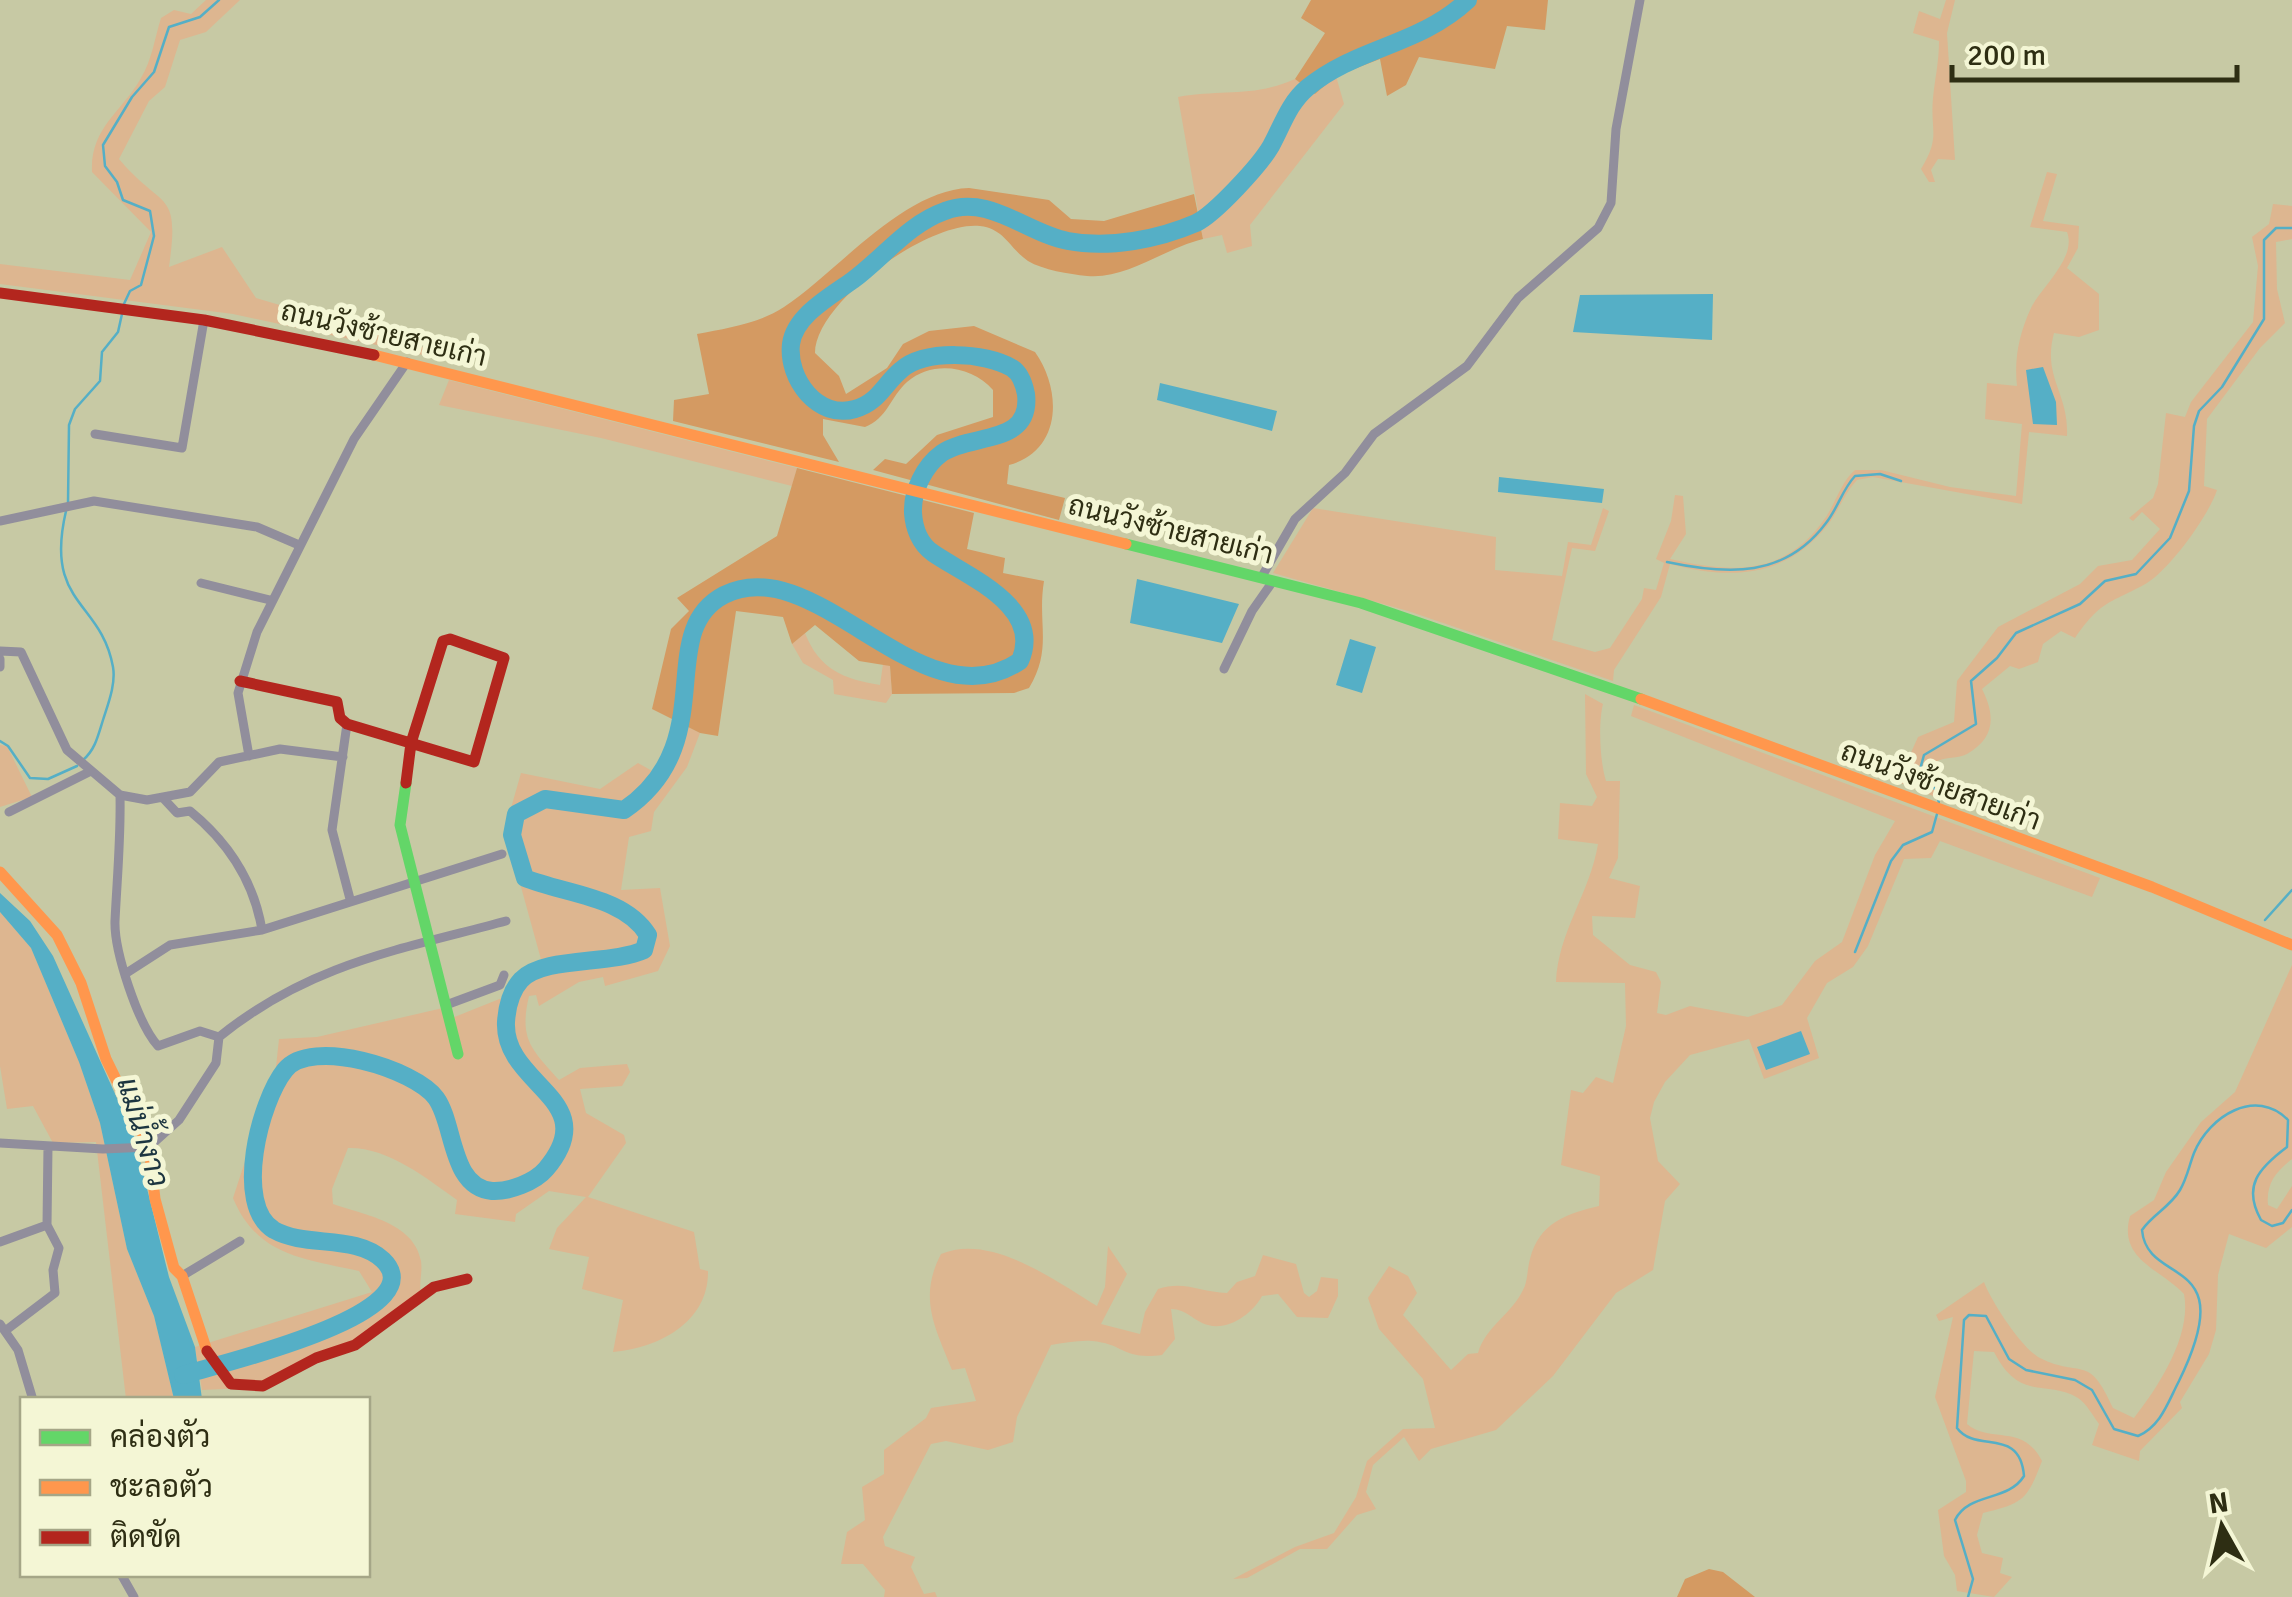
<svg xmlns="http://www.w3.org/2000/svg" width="2292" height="1597" font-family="Signika,Sarabun,sans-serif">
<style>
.green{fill:#ddb690}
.forest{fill:#d49a62}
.water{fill:#55afc6}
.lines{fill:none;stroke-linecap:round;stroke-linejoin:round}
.stream{stroke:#55afc6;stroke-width:2.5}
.river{stroke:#55afc6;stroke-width:18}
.street{stroke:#918e9c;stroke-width:9}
.fast{stroke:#63d668;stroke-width:11}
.slow{stroke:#ff974d;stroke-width:11}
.jam{stroke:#b3261e;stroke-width:11}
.labels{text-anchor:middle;stroke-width:10;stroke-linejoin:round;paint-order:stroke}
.street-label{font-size:28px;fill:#2e2e13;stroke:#f4f6d5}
.water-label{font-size:30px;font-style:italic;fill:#1c3540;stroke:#f4f6d5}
</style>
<rect width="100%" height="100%" fill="#c7c9a4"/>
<path class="green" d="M206 0H240L206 32 180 40 165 87 149 101 119 159C164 212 180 188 169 267L222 247 256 298 425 348 423 355 233 314 0 284V264L130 280 151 232 92 172C90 128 121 113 141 78 152 60 155 37 161 18L174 10 191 14Z
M1946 0H1955L1947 33 1955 160 1938 159 1931 170 1935 182H1929L1921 169C1941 136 1930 132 1933 98 1935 78 1939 62 1939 41L1913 33 1919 11 1940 19Z
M1336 76 1344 104 1250 225 1252 246 1227 253 1222 235 1203 239 1178 97C1223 89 1252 98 1295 79L1315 94Z
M2047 172 2057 174 2043 221 2079 226 2078 248 2067 268 2099 294V330L2079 337 2054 333C2042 378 2069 392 2067 436L2029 432 2022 504 1873 477 1857 480C1844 494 1838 512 1827 526 1785 578 1730 580 1670 564L1661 597 1614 670 1613 681 1408 611 1273 573 1313 508 1496 537 1495 570 1562 576 1568 542 1591 545 1603 508 1609 511 1595 551 1572 548 1552 640 1595 652 1610 648 1642 599 1644 588 1656 590 1664 563 1656 559 1671 521 1675 495 1683 496 1686 534 1670 559C1732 573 1785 577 1826 517 1836 502 1841 482 1855 470H1881L1950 487 2016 496 2022 424 1985 419 1987 383 2017 386C2014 359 2019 334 2031 308 2041 287 2077 258 2067 232L2030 227Z
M2273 204 2292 206V239L2276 242 2277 289 2285 323 2260 348 2207 419 2204 486 2217 490C2209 515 2170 569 2147 583 2110 604 2102 599 2075 638L2061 631 2043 644 2038 662 2019 669 2010 666 1982 689C1995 715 1996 737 1967 754 1958 759 1946 756 1935 762L1929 773 1948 793V802L1863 768 1905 766 1918 737 1954 722 1957 681 1998 627 2080 584 2098 566 2132 560 2160 529 2142 512 2133 521 2129 518 2153 498 2158 484 2166 413 2185 417 2191 402 2253 322 2258 266 2252 237 2269 224Z
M449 380 797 468 792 486 601 438 439 405Z
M805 633C819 669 843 679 880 685L883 664 890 666 892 694 886 703 834 694 833 680 803 663 792 644Z
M1585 694 1603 704C1598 724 1600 762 1606 781H1620L1618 858 1609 878 1640 886 1635 918 1592 916 1593 935 1630 965 1656 972 1661 982 1657 1013 1666 1015 1690 1006 1748 1017 1782 1005 1815 961 1842 942 1875 855 1895 821 1631 716 1634 705 2100 878 2092 897 1940 841 1931 858 1904 859 1868 946 1853 967 1827 983 1807 1018 1819 1058 1764 1079 1749 1039 1690 1055 1665 1082 1654 1102 1650 1118 1658 1161 1680 1184 1665 1201 1653 1270 1616 1293 1553 1376 1496 1430 1431 1449 1419 1461 1404 1437 1373 1465 1366 1492 1376 1509 1357 1515 1327 1549H1300L1247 1578 1233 1579 1295 1547 1334 1533 1356 1497 1367 1461 1403 1429 1435 1428 1423 1379 1379 1329 1368 1298 1389 1266 1408 1276 1417 1293 1403 1315 1451 1370 1468 1354 1478 1353C1486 1326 1511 1315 1523 1290 1528 1281 1527 1269 1530 1259 1539 1223 1566 1214 1599 1206L1600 1176 1561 1165 1571 1090 1583 1093 1596 1077 1613 1083 1626 1026 1625 983 1556 982C1558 932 1590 893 1598 844L1558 839 1560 803 1592 806 1597 797 1586 774Z
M676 721 700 733 687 767 654 812 651 831 629 837 621 890 660 888 670 946 658 971 605 986 603 977 579 982 539 1006 536 995 529 996C519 1039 531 1049 559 1080L580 1068 627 1064 630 1072 622 1086 580 1089 586 1113 624 1135 626 1143 588 1197 694 1232 700 1269 708 1271C709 1322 659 1348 613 1352L623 1300 582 1289 589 1257 549 1249 557 1228 586 1197 549 1191 516 1214 515 1222 455 1214 457 1200C426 1178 388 1147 348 1148L332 1189 333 1204C364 1215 414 1222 421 1261 423 1276 417 1286 423 1300L366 1344 321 1359 270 1387 202 1390 195 1347 372 1292 359 1271C304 1259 257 1256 233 1198L276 1067 279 1039 317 1037 443 1008 447 1020 524 989 542 963 505 829 521 773 600 789 638 763 654 772 669 749Z
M0 745 7 746 32 797 0 807Z
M0 912 31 948 79 1062 100 1123 127 1249 154 1316 174 1399H126L96 1142 53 1143 33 1106 7 1109 0 1066Z
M2292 965V1159C2276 1172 2266 1183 2268 1205L2277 1209 2292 1186V1227L2266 1248 2229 1234 2218 1275 2216 1330 2209 1354 2180 1402 2182 1408 2140 1451 2139 1461 2092 1445 2099 1424C2093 1416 2086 1403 2078 1398 2048 1379 2020 1403 1994 1352L1974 1351 1967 1424C1991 1444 2023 1423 2042 1461 2027 1500 2024 1503 1983 1513L1977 1535 1982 1553 2003 1558 2000 1573 2012 1577 1994 1597 1957 1591 1955 1575 1944 1556 1938 1510 1966 1492V1481L1935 1397 1953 1317 1939 1321 1936 1315 1984 1282C1991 1301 2022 1349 2040 1358 2082 1379 2088 1352 2113 1408L2134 1418C2159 1386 2192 1335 2184 1294 2159 1268 2118 1259 2130 1216L2154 1200 2166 1172 2201 1122 2235 1092Z
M1108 1246 1127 1274 1101 1324 1140 1334 1145 1312 1158 1289C1184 1280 1200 1292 1227 1293L1237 1282 1255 1276 1263 1255 1296 1264 1304 1293 1309 1297 1317 1291 1321 1277 1338 1279V1296L1328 1318 1297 1317 1278 1294 1262 1296C1253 1313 1229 1331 1208 1325 1193 1321 1187 1309 1171 1309L1175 1339 1162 1355C1122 1360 1125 1344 1092 1341 1079 1340 1064 1343 1051 1345L1017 1417 1013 1442 988 1450 946 1441 931 1444 883 1537 885 1546 915 1557 911 1567 924 1594 935 1592 937 1597H884L885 1590 863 1564H841L847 1532 865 1520 862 1487 884 1474V1450L926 1418 931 1408 976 1401 965 1368 952 1370C935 1327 918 1298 941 1254 991 1233 1054 1280 1097 1306L1105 1287Z"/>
<path class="forest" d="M1311 0H1548L1545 30 1507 26 1495 69 1419 57 1406 85 1387 96 1380 59 1336 76 1315 94 1295 79 1325 33 1301 18Z
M969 188 1049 200 1071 219 1104 221 1194 194 1203 239C1165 248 1126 280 1087 276 1069 274 1043 270 1028 261 1009 248 1005 229 980 226 930 220 815 302 815 353L839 376 846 394 887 368 903 344 929 331 974 326 1035 352C1063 392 1061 451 1009 465L1007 484 1065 498 1059 520 873 470 885 459 906 464 937 435 993 417V390C972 366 933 360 907 382 891 396 887 419 865 427L823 419V435L839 462 673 421 674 400 709 394 697 334C727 328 758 324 784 307 837 272 903 190 969 188Z
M797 468 974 513 967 549 1005 558 1003 573 1044 581C1037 624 1053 648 1029 688L1014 693 892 694 890 666 859 661 815 625 792 644 783 617 736 611 718 736 700 733 652 709 671 629 689 611 677 598 777 536Z
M1709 1569 1723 1572 1755 1597H1677L1685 1579Z"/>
<path class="water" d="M1713 294 1712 340 1573 332 1580 295Z
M2043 367 2056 402 2057 425 2033 424 2026 370Z
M1160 383 1277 411 1272 431 1157 400Z
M1499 477 1604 489 1602 503 1498 492Z
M1137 579 1239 604 1222 643 1130 623Z
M1350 639 1376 647 1362 693 1336 685Z
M0 893 30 921 53 956 134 1136 169 1277 195 1347 202 1399H174L154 1316 127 1249 100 1123 79 1062 31 948 0 912Z
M1801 1031 1810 1054 1766 1070 1757 1047Z"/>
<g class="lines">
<path class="stream" d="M123 306 130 291 141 285 154 236 150 211 123 200 117 182 105 166 103 145 132 97 154 72 169 27 200 17 219 0
M68 503 69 425 75 409 100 381 102 352 118 332 122 314
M66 511C44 605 101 600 113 667 116 684 108 704 103 720 98 736 95 750 83 760
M1667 562C1728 575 1785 578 1826 523 1838 508 1842 490 1855 476L1880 474 1901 481
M0 741 8 746 30 778 48 779 77 766
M1939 807 1938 792 1919 773 1924 755 1976 724 1971 681 1997 658 2016 633 2080 604 2105 581 2136 574 2170 538 2189 491 2194 426 2199 411 2222 387 2264 319V240L2276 228H2292
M2265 920 2292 890
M1855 952 1891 861 1903 845 1932 832 1937 814
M1968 1597 1973 1579 1955 1520C1969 1492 2008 1502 2024 1476 2020 1426 1976 1454 1957 1428L1964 1320 1969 1315 1986 1316 2009 1359 2026 1370 2075 1380 2092 1390 2114 1429 2138 1436C2161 1426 2168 1402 2179 1381 2242 1252 2147 1288 2142 1230 2152 1215 2170 1207 2180 1190 2187 1178 2189 1166 2194 1153 2209 1116 2256 1087 2288 1120L2287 1147C2259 1168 2242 1186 2261 1220L2272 1226 2283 1223 2292 1210"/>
<path class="river" d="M183 1375C211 1366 439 1314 383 1260 355 1234 306 1248 274 1230 233 1205 260 1101 285 1070 311 1037 415 1069 436 1098 455 1124 450 1187 492 1191 509 1192 535 1182 546 1169 605 1099 503 1086 506 1022 507 1007 510 992 521 980 544 956 611 965 644 950L648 935C624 896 564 894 525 878L512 835 516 814 545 799 624 810C723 743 653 632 724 595 816 548 922 728 1020 661 1044 606 966 576 933 553 920 544 914 528 913 513 912 491 924 466 942 453 971 433 1032 446 1026 394 1024 384 1020 373 1012 368 985 352 925 349 901 370 884 384 878 403 855 409 818 420 787 379 791 344 795 315 831 296 853 280 884 257 908 224 945 211 989 194 1026 233 1068 241 1109 249 1159 239 1196 223 1215 214 1260 165 1271 146 1282 126 1289 103 1307 88 1356 47 1419 46 1468 0"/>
<path class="street" d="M95 434 182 448 204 320
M0 521 94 501 257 527 299 545
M1261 578 1295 519 1345 473 1374 434 1467 366 1518 298 1598 228 1611 203 1616 129 1640 0
M201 583 270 600
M0 651 21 652 67 750 120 795 147 800 190 792 219 762 280 749 343 757
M0 659V667
M1224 669 1252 611 1273 581
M347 724 332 830 350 899
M249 756 238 693 257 632 354 439 407 362
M120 795C121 838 117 879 115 921 114 951 138 1024 158 1046L200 1031 219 1037
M163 798 177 813 190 811C228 842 254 882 262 930
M9 812 89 772
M125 974 170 945 262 930 502 854
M446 1005 500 985 504 975
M0 1143 103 1149 149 1147 179 1120 216 1063 219 1037C309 964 398 950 506 921
M47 1225 48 1146
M0 1242 47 1225 59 1248 53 1270 55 1293 5 1331
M182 1276 240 1241
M0 1324 18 1350 33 1400
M121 1574 134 1597"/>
<path class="fast" d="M1126 544 1361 603 1641 699
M406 783 400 825 458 1054"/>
<path class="slow" d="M374 355 1126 544
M1641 699 2152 887 2292 945
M0 872 57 935 81 983 106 1059 149 1147 155 1199 174 1268 182 1276 207 1351"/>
<path class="jam" d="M0 293 204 320 374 355
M240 681 337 702 340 718 347 724 474 762 504 658 450 639 443 641 411 743 406 783
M207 1351 231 1384 263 1386 316 1358 355 1345 434 1287 467 1279"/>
</g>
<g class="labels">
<g class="street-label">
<text transform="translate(384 333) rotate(13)" y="10">ถนนวังซ้ายสายเก่า</text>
<text transform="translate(1171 529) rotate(14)" y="10">ถนนวังซ้ายสายเก่า</text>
<text transform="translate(1941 785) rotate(20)" y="10">ถนนวังซ้ายสายเก่า</text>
</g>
<g class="water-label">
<text transform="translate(143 1132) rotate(73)" y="10">แม่น้ำงาว</text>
</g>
</g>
<rect x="20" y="1397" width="350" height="180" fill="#f4f6d5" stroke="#a5a687" stroke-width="2.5"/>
<rect x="40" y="1430" width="50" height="15" fill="#63d668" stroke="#a5a687" stroke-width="2.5"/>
<text x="110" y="1447" font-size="30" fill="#2e2e13">คล่องตัว</text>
<rect x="40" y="1480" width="50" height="15" fill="#ff974d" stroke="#a5a687" stroke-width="2.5"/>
<text x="110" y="1497" font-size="30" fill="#2e2e13">ชะลอตัว</text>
<rect x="40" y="1530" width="50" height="15" fill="#b3261e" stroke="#a5a687" stroke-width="2.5"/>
<text x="110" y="1547" font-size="30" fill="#2e2e13">ติดขัด</text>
<g transform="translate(2222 1527) rotate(352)" stroke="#f4f6d5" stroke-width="8" paint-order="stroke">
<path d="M0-8L18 38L0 25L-18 38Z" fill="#2e2e13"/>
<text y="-15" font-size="28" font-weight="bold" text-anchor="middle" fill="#2e2e13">N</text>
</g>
<path d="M1952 65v15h285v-15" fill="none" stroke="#2e2e13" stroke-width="5"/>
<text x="1967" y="65" font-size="30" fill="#2e2e13" stroke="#f4f6d5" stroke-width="8" paint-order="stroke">200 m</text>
</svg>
